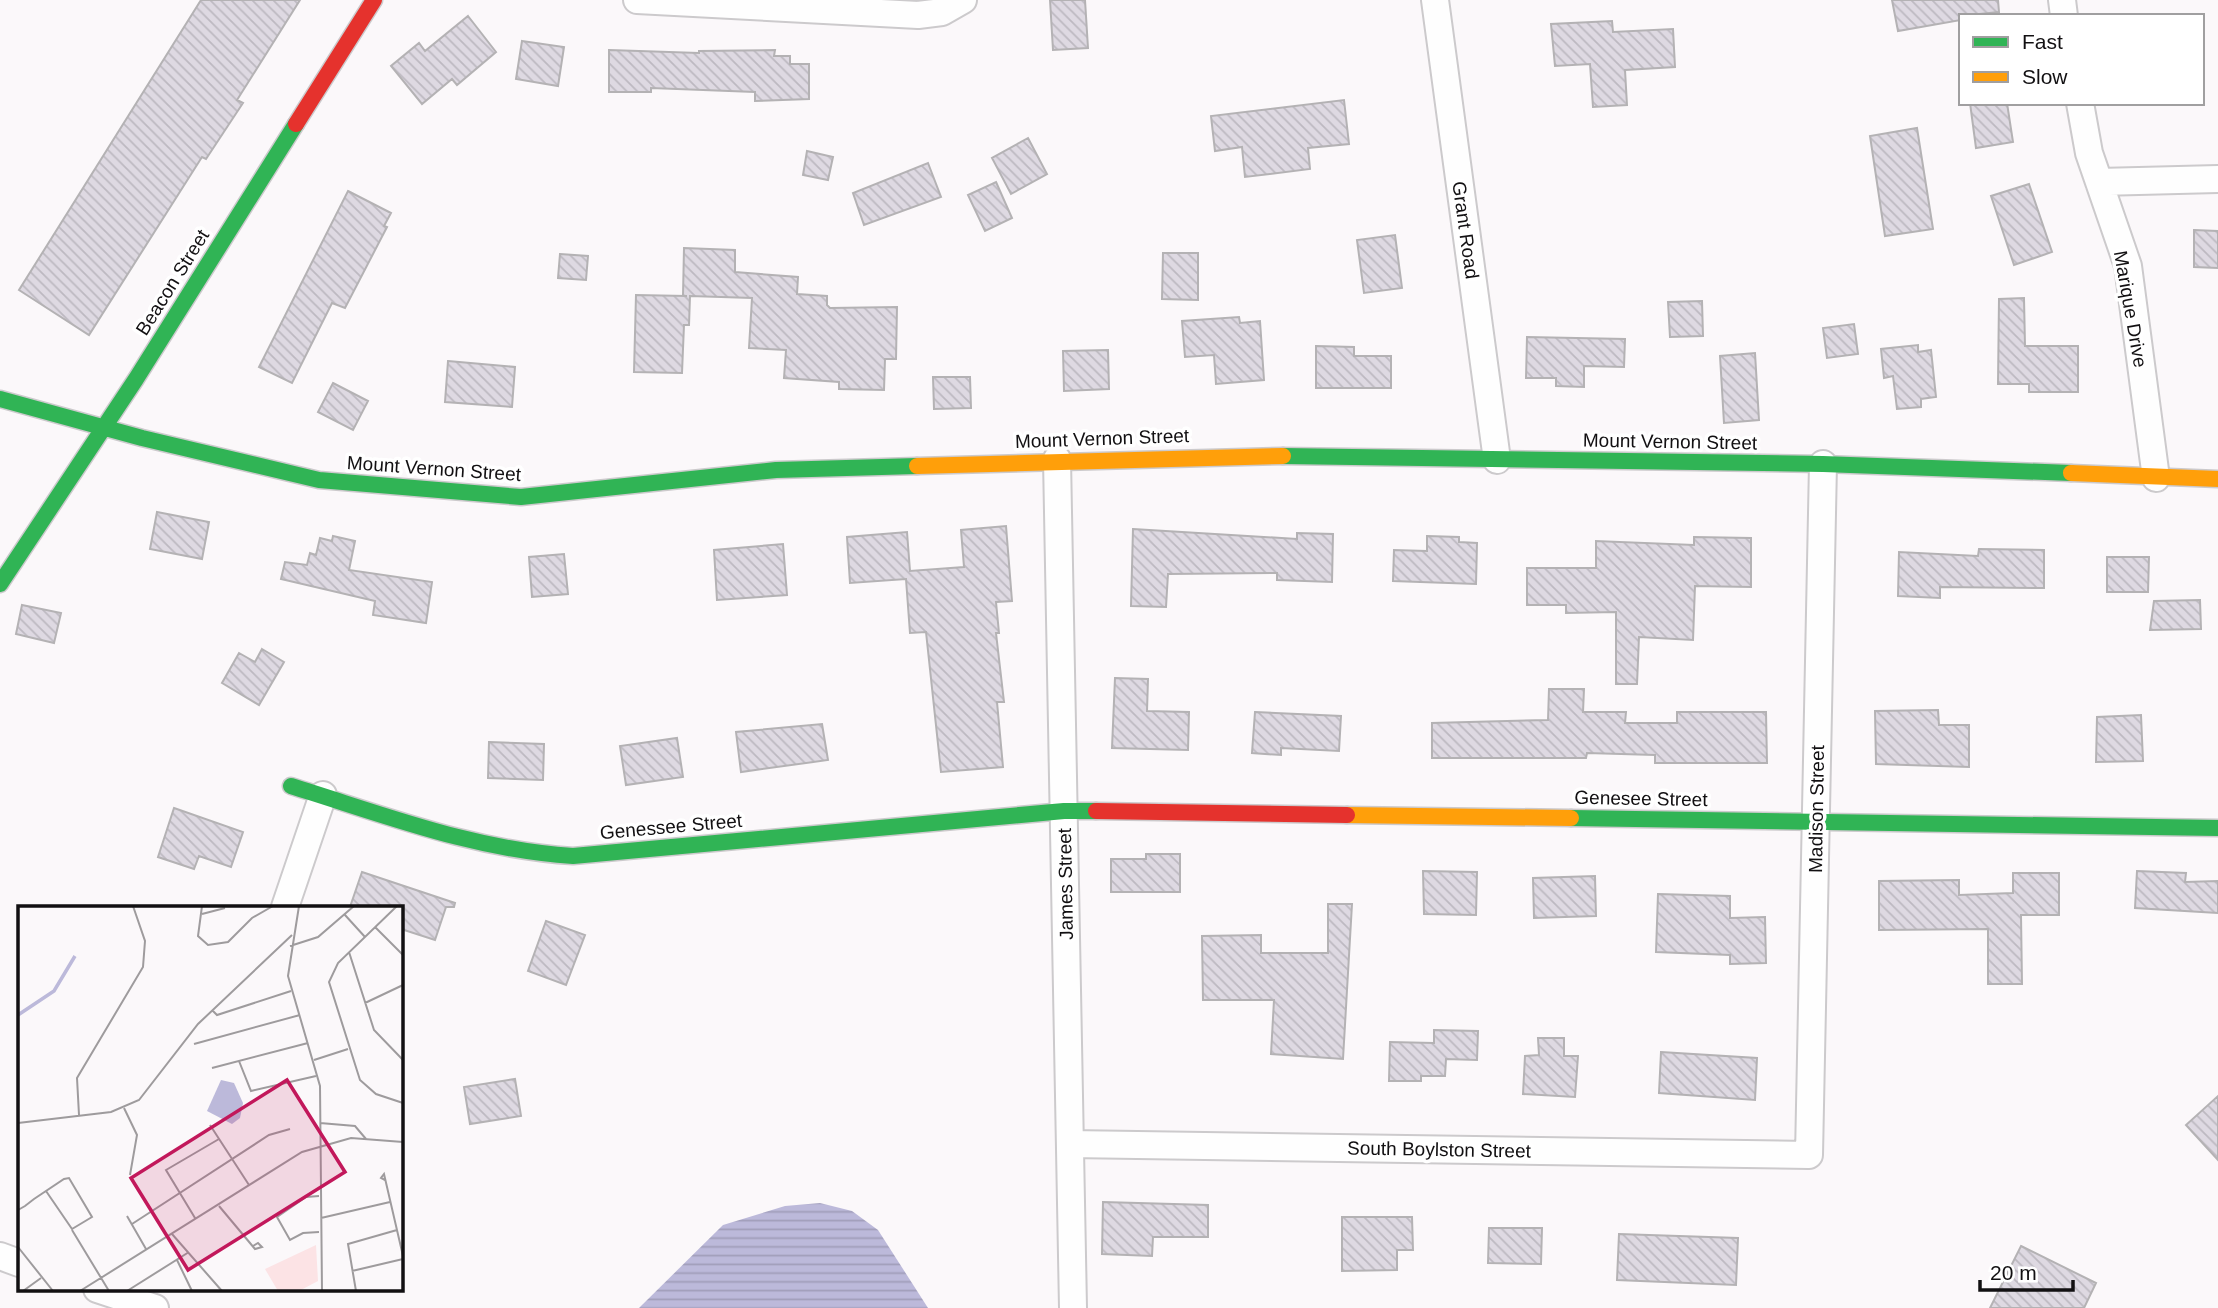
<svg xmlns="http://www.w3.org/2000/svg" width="2218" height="1308" font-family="Helvetica,sans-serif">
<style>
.water{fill:url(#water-rules)}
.building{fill:url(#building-back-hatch);stroke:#b4b2b4;stroke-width:2}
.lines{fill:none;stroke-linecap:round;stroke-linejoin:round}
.street-casing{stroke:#cccacc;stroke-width:30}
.fast-casing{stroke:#cccacc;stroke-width:19}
.slow-casing{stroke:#cccacc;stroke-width:19}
.jam-casing{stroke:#cccacc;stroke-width:19}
.street{stroke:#fefefe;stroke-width:26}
.fast{stroke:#30b455;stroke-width:16}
.slow{stroke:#ff9f0a;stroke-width:16}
.jam{stroke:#e5322d;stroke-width:16}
.labels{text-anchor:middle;stroke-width:7;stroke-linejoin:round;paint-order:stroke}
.street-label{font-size:19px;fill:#121012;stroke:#fff}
.inset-river{fill:none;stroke:#bcb9da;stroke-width:3.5}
.inset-road{fill:none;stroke:#9e9b9d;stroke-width:2}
.view{fill:#c2185b;fill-opacity:0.15;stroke:#c2185b;stroke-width:3.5}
.inset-edge{fill:none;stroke:#121012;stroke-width:3.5}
</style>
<defs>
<pattern id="water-rules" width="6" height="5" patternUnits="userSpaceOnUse" patternTransform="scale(1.75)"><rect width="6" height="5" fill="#bcb9da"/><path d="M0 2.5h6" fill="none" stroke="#a19eba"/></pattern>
<pattern id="building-back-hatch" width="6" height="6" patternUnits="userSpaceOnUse" patternTransform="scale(1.75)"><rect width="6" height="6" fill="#ded9e2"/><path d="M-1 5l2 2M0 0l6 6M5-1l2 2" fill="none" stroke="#bdb9c1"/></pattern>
</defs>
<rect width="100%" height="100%" fill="#fbf8fa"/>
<path class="water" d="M820 1203 852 1211 878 1230 928 1308H639L723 1225 785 1206Z"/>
<path class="building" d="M201 0H300L237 100 243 103 206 159 202 157 89 335 19 290Z
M1050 0H1085L1088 48 1053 50Z
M1892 0H1998L1999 12 1961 16V20L1898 31Z
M468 16 496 52 457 85 452 79 422 104 391 66 419 43 425 51Z
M1612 21 1613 32 1673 29 1675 67 1625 70 1627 105 1593 107 1590 64 1555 66 1551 24Z
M522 41 564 47 558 86 516 79Z
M609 50 699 53V51L775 50 774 56H790V64H809V99L755 101V92L651 88V92H609Z
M1344 100 1349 144 1308 148 1310 169 1245 177 1242 147 1215 151 1211 116Z
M1970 103H2007L2013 142 1976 148Z
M1917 128 1933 229 1885 236 1870 136Z
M1028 138 1047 174 1011 194 992 158Z
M807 151 833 157 828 180 803 175Z
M928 163 941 197 864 225 853 193Z
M996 182 1012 218 985 231 968 195Z
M2029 184 2052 252 2014 265 1991 196Z
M348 191 391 213 384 226 387 227 345 308 332 303 292 383 259 367Z
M2194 230 2218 231V268L2194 267Z
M1395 235 1402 288 1364 293 1357 240Z
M684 248 735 250V272L798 277 797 294 827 296V305L830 308 897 307 896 359H885L884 390 839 389V382L784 378 786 350 749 348 752 298 690 296 689 325H684L682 373 634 372 636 295 687 296H683Z
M1163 253H1198V300L1162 299Z
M560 254 588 256 586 280 558 278Z
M2024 298 2025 346H2078V392H2029V384H1998L1999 299Z
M1702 301 1703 336 1670 337 1668 302Z
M1239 317 1240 323 1260 321 1264 380 1216 384 1214 355 1185 357 1182 321Z
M1854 324 1858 354 1827 358 1823 328Z
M1527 337 1625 339 1624 367 1584 366V387L1556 386V378H1526Z
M1918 345V352L1931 350 1936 397 1921 399V407L1897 409 1893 376 1884 378 1881 349Z
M1316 346 1354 347V356H1391V388H1316Z
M1108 350 1109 389 1064 391 1063 351Z
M1755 353 1759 420 1724 423 1720 356Z
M448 361 515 367 512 407 445 402Z
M933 377H970L971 408 934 409Z
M333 383 368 401 353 430 318 412Z
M157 512 209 522 202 559 150 549Z
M1006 526 1012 601 996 602 999 633H996L1004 702H997L1003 767 941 772 926 632 910 633 906 579 850 583 847 537 907 532 910 571 964 567 961 530Z
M1133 529 1297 539V533L1333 534 1332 582 1277 580V573L1168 574 1166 607 1131 606Z
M333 536 355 541 349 570 432 582 426 623 373 615 375 601 281 579 285 562 307 565 310 553 316 555 320 538 332 541Z
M1427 536 1459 537V542L1477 543 1476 584 1393 581 1394 550 1427 551Z
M1694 537 1751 538V587L1695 586 1693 640 1639 637 1637 684H1616V612L1566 613V605H1527V568H1596V541L1694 545Z
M783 544 787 595 717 600 714 550Z
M1979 549 2044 550V588L1940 587V598L1898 596 1899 552 1978 556Z
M564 554 568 594 532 597 529 557Z
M2107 557H2149L2148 592H2107Z
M2200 600 2201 629 2150 630 2154 601Z
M22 605 61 613 54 643 16 634Z
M262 649 284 662 259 705 222 683 239 653 255 662Z
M1115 678 1148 679 1147 711 1189 712 1188 750 1112 748Z
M1549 689H1584L1583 712H1626L1625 723H1677V712H1766L1767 763H1655V755L1587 753 1586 758H1432V723L1548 720Z
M1938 710 1939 725H1969V767L1876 764 1875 711Z
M1255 712 1341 716 1339 751 1281 748V755L1252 753Z
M2141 715 2143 761 2096 762 2097 717Z
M822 724 828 760 741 772 736 732Z
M677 738 683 777 626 785 620 746Z
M489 742 544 744 543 780 488 778Z
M174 808 243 832 231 867 199 856 194 869 158 857Z
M1146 854H1180V892H1111V859H1146Z
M1423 871 1477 872 1476 915 1424 914Z
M2137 871 2186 873 2185 882 2218 881V913L2135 908Z
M362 872 455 903 454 907H446L435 940 401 929V907H350Z
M2013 873H2059V915H2021L2022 984H1988V929L1879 930V881L1959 880V895L2013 893Z
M1595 876 1596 916 1534 918 1533 878Z
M1658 894 1730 896V918L1765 917 1766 963 1730 964V955L1656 952Z
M1328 904H1352L1343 1059 1271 1054 1274 1000H1203L1202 936 1261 935V953H1328Z
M546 921 585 935 566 985 528 971Z
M1434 1030 1478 1031 1477 1060 1446 1059 1445 1076H1421V1081H1389L1390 1042 1434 1043Z
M1538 1038H1564V1056H1578L1575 1097 1523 1094 1525 1056 1539 1055Z
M1661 1052 1757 1058 1755 1100 1659 1093Z
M515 1079 521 1116 470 1124 464 1087Z
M2218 1096V1160L2186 1125Z
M1103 1202 1208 1205V1237H1153L1152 1256 1102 1254Z
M1342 1217H1412L1413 1250H1397V1270L1342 1271Z
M1489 1228H1542L1541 1264 1488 1263Z
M1619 1234 1738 1238 1736 1285 1617 1280Z
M2021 1246 2096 1283 2084 1308H1990Z"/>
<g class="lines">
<defs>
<path id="street" d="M637 0 918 15 942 12 963 0
M1435 0 1497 460
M2062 0 2064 16
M2080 103 2089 153 2128 266 2156 478
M2099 182 2218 179
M1057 459 1073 1308
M285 907 323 795
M1070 1144 1809 1155 1823 464
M0 1256 19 1263
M97 1289 155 1308"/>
<path id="fast" d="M0 399 142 438 319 480 521 497 776 470 917 466
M1283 456 1823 464 2071 473
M0 584 136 379 296 124
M291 786C385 815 474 850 573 856L1064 811H1096
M1571 818 2218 828"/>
<path id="slow" d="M917 466 1283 456
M2071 473 2218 479
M1347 815 1571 818"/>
<path id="jam" d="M296 124 374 0
M1096 811 1347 815"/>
</defs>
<use href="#street" class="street-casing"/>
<use href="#fast" class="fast-casing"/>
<use href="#slow" class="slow-casing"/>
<use href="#jam" class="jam-casing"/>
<use href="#street" class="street"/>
<use href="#fast" class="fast"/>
<use href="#slow" class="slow"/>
<use href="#jam" class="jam"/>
</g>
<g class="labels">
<g class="street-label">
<text transform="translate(1466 230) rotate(82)" y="7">Grant Road</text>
<text transform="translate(172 282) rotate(-58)" y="7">Beacon Street</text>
<text transform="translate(2131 309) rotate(80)" y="7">Marique Drive</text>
<text transform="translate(1102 438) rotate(-2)" y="7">Mount Vernon Street</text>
<text transform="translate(1670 441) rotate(1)" y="7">Mount Vernon Street</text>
<text transform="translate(434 468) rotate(4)" y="7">Mount Vernon Street</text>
<text transform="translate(1641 798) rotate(1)" y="7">Genesee Street</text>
<text transform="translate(1816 809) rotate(-89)" y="7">Madison Street</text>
<text transform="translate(671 826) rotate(-5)" y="7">Genessee Street</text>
<text transform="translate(1065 884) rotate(-91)" y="7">James Street</text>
<text transform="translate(1439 1149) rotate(1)" y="7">South Boylston Street</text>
</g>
</g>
<g transform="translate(18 906)">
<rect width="385" height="385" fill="#fbf8fa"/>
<path d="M298 339 300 375 281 385H260L247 363Z" fill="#fce3e5"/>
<path d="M203 174 216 177 225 197 222 212 214 218 189 205Z" fill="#bcb9da"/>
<path class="inset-river" d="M0 109 36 85 57 50"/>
<path class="inset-road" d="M184 0 180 30 190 39 210 36 234 12 255 0M281 0 270 70 302 180 304 385M379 0 320 57 311 76 342 174 358 188 385 197M184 8 207 2M327 9 347 31M357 21 385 49M272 40 300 31 336 0M331 46 356 124 385 154M347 97 385 79M194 104 199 109 273 85M176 138 282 109M296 154 330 143M221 155 233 185 298 170M194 162 290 137M106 202 119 229 112 269M61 209 59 172 125 61 127 35 115 0M0 217 93 206 121 194 180 118 274 29M302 217 337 220 348 233M192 219 231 279M367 274 363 272 366 268 385 350M301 290 288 291 259 311 272 334 285 327 301 326M201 300 237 343 244 341 240 337 235 340M0 304 7 300 16 293 46 273 51 272 74 311 54 323 28 285M109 310 128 343M177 312 148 264 201 233M303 312 372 296M114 318 251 229 272 223M54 324 91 385M154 328 204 385M0 341 35 385M159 354 174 385M334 365 385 353M5 385 23 372M62 385 284 246 333 232 385 236M109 385 171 346M338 385 330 338 379 324"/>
<path class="view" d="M269 174 327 266 170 364 113 272Z"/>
<rect width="385" height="385" class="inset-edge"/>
</g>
<rect x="1959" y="14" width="245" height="91" fill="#ffffff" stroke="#a09fa0" stroke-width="2"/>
<rect x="1973" y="37" width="35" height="10" fill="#30b455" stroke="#a09fa0" stroke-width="2"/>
<text x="2022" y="49" font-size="21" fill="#121012">Fast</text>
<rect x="1973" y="72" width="35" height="10" fill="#ff9f0a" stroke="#a09fa0" stroke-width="2"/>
<text x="2022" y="84" font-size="21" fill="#121012">Slow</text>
<path d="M1980 1280v10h93v-10" fill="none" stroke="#121012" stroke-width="3.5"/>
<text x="1990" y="1280" font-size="21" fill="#121012" stroke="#ffffff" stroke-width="5" paint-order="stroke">20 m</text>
</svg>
